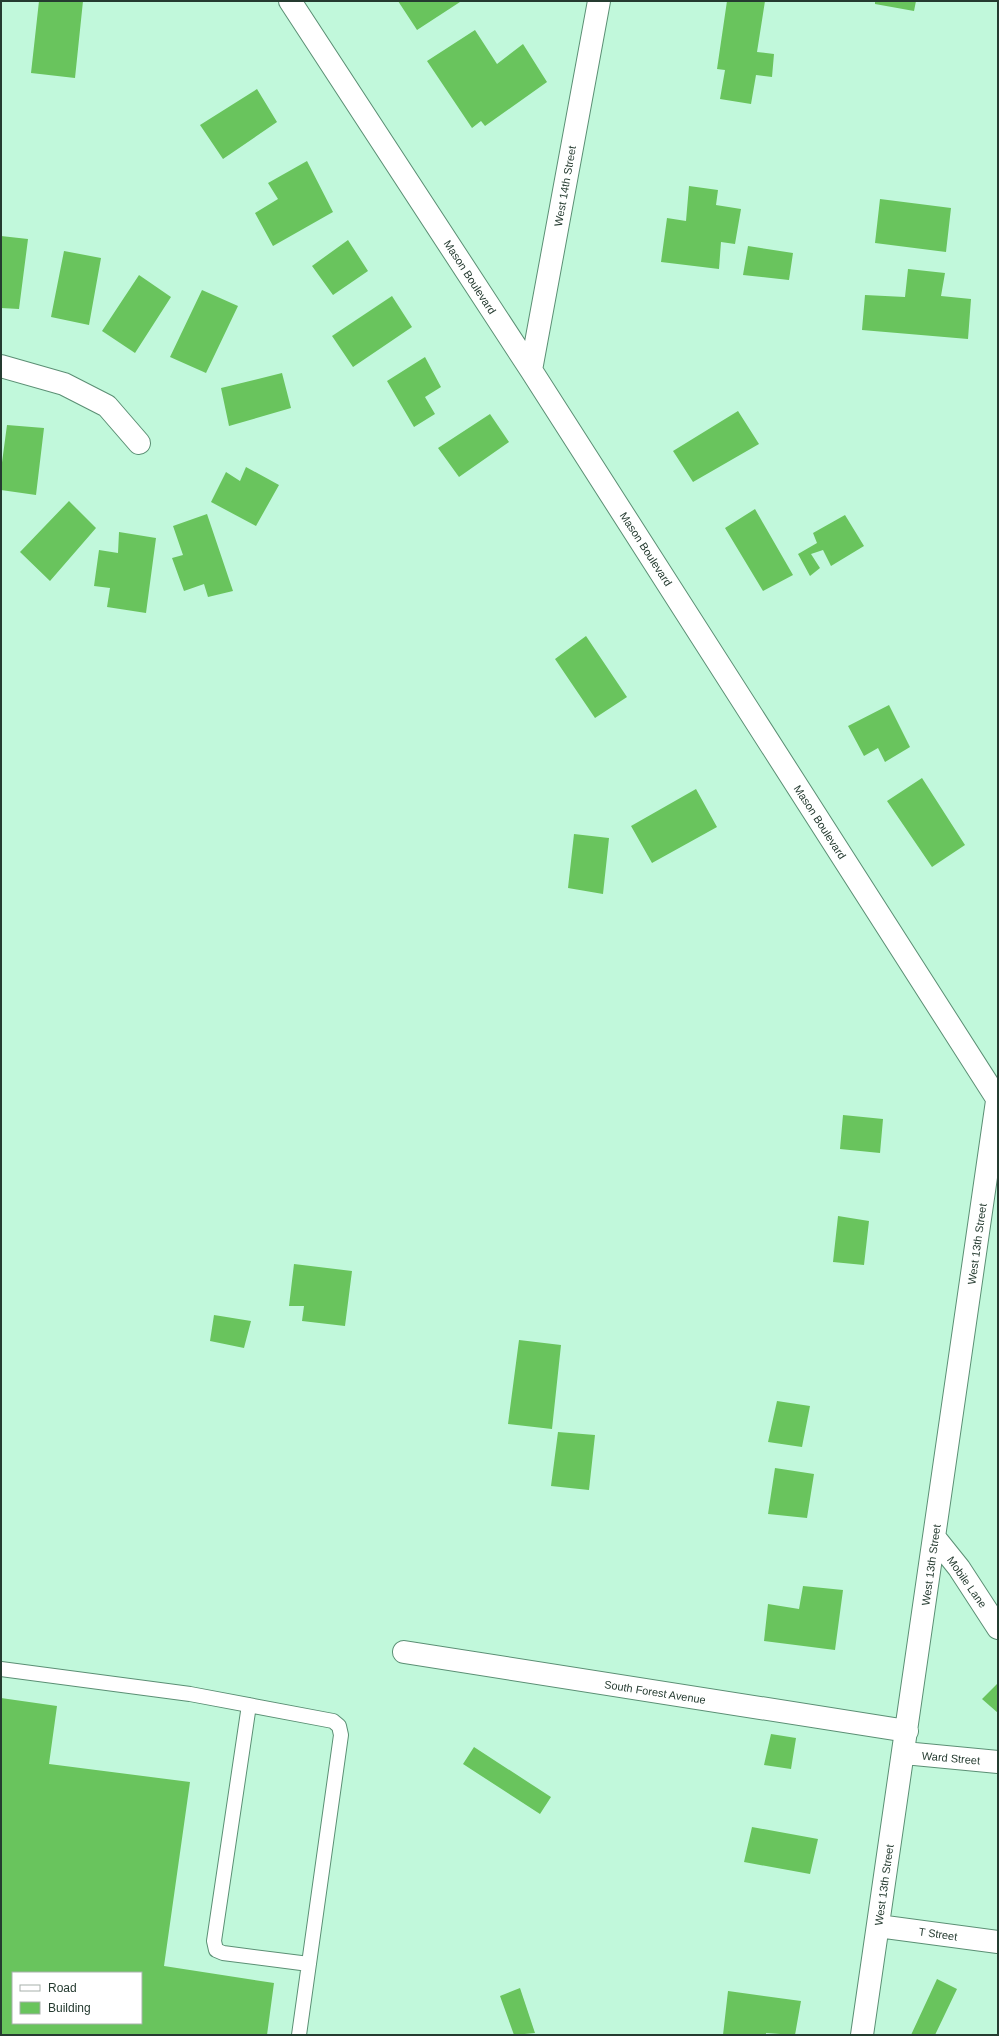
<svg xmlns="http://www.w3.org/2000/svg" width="999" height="2036" font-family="Helvetica,sans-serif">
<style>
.building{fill:#69c45d;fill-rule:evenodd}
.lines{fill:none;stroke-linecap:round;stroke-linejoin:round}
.service-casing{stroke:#5b8f74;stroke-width:16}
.minor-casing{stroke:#5b8f74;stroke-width:24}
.service{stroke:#fff;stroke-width:14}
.minor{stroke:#fff;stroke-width:22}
.labels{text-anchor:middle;stroke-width:3;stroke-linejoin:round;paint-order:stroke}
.street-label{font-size:11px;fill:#253b30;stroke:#fff}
</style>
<rect width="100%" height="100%" fill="#c1f8db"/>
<path class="building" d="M39 1H83L75 78 31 73Z
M398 1H459L460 2 417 30Z
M727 1H765L757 52 774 54 772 77 756 75 751 104 720 99 725 70 717 69Z
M875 1H916L914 11 875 4Z
M475 30 497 64 523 44 547 82 485 126 481 121 472 128 427 61Z
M257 89 277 122 223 159 200 125Z
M307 161 333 212 273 246 255 213 278 199 268 183Z
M689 186 718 190 716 205 741 209 735 244 721 242 719 269 661 262 667 218 686 221Z
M880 199 951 208 946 252 875 243Z
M1 236 28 239 19 309 1 308Z
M348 240 368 271 333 295 312 266Z
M748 246 793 253 789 280 743 275Z
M64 251 101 258 89 325 51 317Z
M908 269 945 273 941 296 971 299 968 339 862 330 865 295 905 297Z
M139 275 171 297 135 353 102 331Z
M202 290 238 306 206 373 170 357Z
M392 296 412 327 353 367 332 336Z
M425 357 441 387 425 397 435 414 414 427 387 381Z
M282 373 291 408 229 426 221 388Z
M738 411 759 444 693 482 673 451Z
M490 414 509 442 459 477 438 448Z
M7 425 44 428 36 495 1 490V470Z
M246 467 279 485 256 526 211 502 226 472 240 481Z
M69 501 96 528 50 581 20 552Z
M755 509 793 575 763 591 725 528Z
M207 514 233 591 208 597 204 584 184 591 172 558 183 555 173 526Z
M845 515 864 546 831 566 823 550 811 554 820 568 810 576 798 554 817 543 813 533Z
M119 532 156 538 146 613 107 607 110 588 94 586 99 550 118 553Z
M586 636 627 697 595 718 555 659Z
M889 705 910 747 885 762 878 748 864 756 848 726Z
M922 778 965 845 932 867 887 801Z
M696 789 717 827 652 863 631 826Z
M574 834 609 838 603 894 568 888Z
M843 1115 883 1119 880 1153 840 1149Z
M838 1216 869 1221 864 1265 833 1262Z
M294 1264 352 1271 345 1326 302 1321 304 1306H289Z
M214 1315 251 1321 244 1348 210 1341Z
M519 1340 561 1345 552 1429 508 1424Z
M777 1401 810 1406 802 1447 768 1442Z
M558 1432 595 1435 589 1490 551 1486Z
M775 1468 814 1474 807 1518 768 1514Z
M803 1586 843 1590 835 1650 764 1641 768 1604 799 1609Z
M997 1684 998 1685V1713L982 1699Z
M1 1698 57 1706 49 1764 190 1782 164 1966 274 1983 267 2035H1ZM13 1973H141V2023H13Z
M771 1734 796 1738 791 1769 764 1765Z
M474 1747 551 1797 540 1814 463 1764Z
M752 1827 818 1839 810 1874 744 1862Z
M937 1979 957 1989 935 2035H911Z
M520 1988 535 2033 514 2035 500 1996Z
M728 1991 801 2001 795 2035 766 2033V2035H723Z"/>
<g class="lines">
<defs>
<path id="service" d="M1 1669 190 1694 333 1721 339 1726 341 1735 299 2035
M249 1705 214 1941 216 1950 223 1953 309 1964"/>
<path id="minor" d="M290 1 531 370 998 1100
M1 366 64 384 107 406 139 443
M531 370 599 1
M935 1538 959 1568 998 1628
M404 1652 907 1731
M904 1753 998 1762
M878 1926 998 1942
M862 2035 998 1094"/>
</defs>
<use href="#service" class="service-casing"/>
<use href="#minor" class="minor-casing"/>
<use href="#service" class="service"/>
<use href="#minor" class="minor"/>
</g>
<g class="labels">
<g class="street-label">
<text transform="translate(565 186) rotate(-80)" y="4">West 14th Street</text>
<text transform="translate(470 277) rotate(57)" y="4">Mason Boulevard</text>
<text transform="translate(646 549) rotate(57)" y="4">Mason Boulevard</text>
<text transform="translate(820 822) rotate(57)" y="4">Mason Boulevard</text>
<text transform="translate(977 1244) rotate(-82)" y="4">West 13th Street</text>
<text transform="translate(931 1565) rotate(-82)" y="4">West 13th Street</text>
<text transform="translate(967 1582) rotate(55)" y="4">Mobile Lane</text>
<text transform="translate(655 1692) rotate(9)" y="4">South Forest Avenue</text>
<text transform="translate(951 1758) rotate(5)" y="4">Ward Street</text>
<text transform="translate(884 1885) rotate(-82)" y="4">West 13th Street</text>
<text transform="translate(938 1934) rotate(8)" y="4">T Street</text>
</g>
</g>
<rect width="999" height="2036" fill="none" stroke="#253b30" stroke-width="4"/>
<rect x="12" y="1972" width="130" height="52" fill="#ffffff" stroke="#a8b1ac"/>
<rect x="20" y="1985" width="20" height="6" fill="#ffffff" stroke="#a8b1ac"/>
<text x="48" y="1992" font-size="12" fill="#253b30">Road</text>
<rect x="20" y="2002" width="20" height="12" fill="#69c45d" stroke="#a8b1ac"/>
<text x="48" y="2012" font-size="12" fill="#253b30">Building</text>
</svg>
